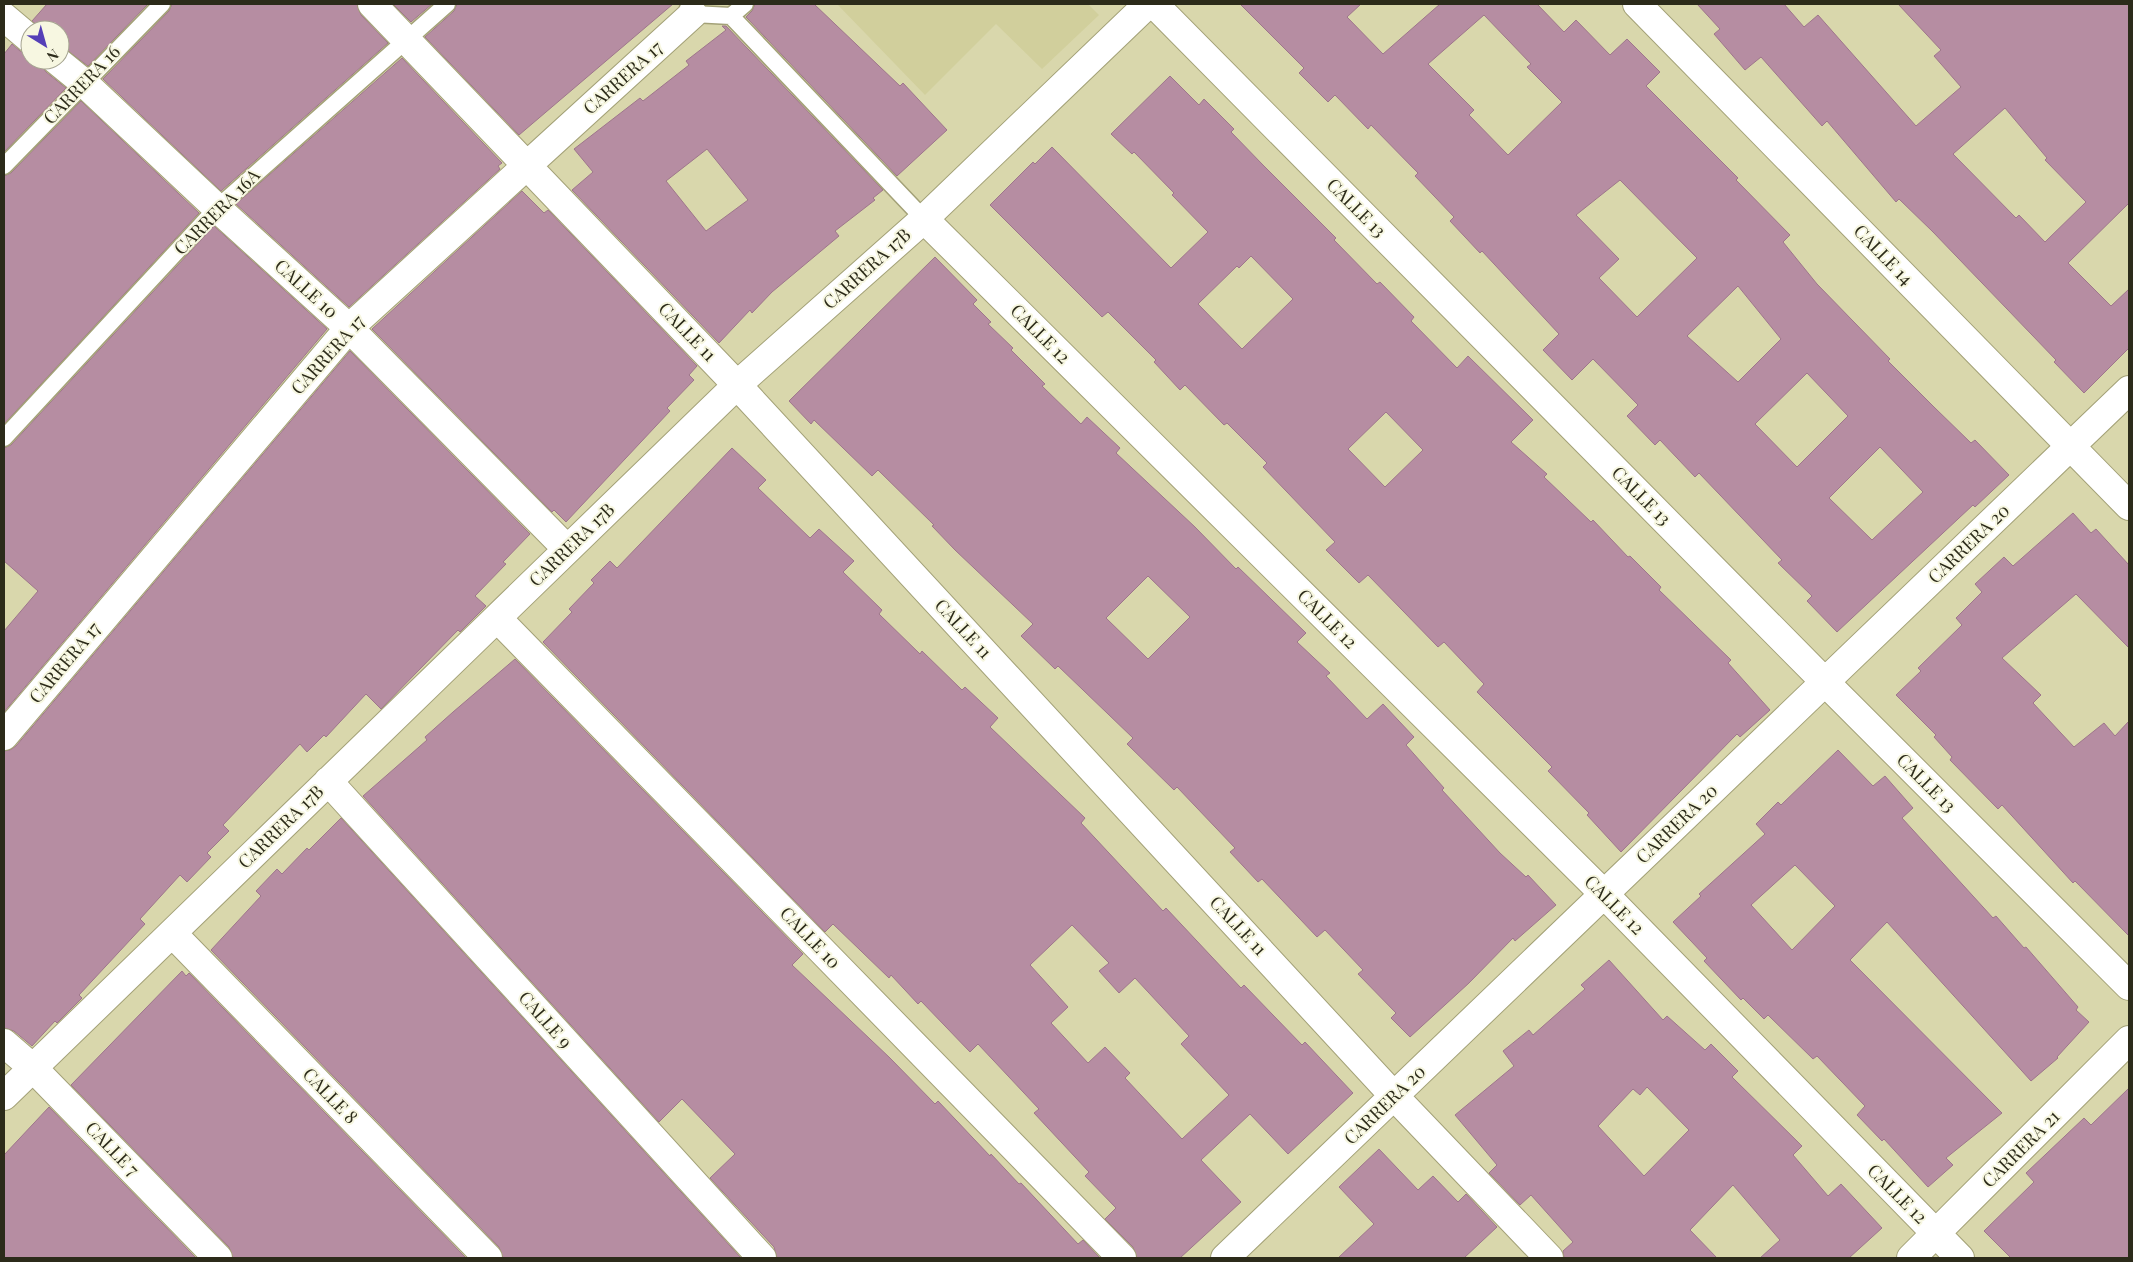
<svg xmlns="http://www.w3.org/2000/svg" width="2133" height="1262" font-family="'Playfair Display',serif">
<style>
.built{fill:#d1cf9c}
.building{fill:#b68da2;stroke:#9e768b;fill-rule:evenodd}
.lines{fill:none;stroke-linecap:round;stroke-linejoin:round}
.service-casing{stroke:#a3a177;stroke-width:19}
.minor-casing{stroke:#a3a177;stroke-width:30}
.tertiary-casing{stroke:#a3a177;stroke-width:30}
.service{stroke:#fff;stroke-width:16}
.minor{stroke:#fff;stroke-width:28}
.tertiary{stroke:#fff;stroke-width:28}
.labels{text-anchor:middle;stroke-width:4;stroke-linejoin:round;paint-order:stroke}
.street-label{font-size:18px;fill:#2c2b1a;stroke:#f7f7e1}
</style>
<rect width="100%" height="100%" fill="#d9d7ac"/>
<path class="built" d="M837 4H1088L1099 15 1042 69 996 24 925 95Z"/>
<path class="building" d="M47 4H148L88 66 60 45V30H42L32 21Z
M172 4H357L361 15 388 43 221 191 103 79 169 11Z
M393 4H432L411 22Z
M457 4H673L519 135 425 37 454 11Z
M755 4H814L900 86 903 83 947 130 897 176 746 17 752 11Z
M1240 4H1361L1347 17 1383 54 1440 4H1537L1564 32 1576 20 1610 55 1627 39 1660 72 1646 86 1738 178 1736 180 1790 235 1783 242 1817 284 1890 359 1888 361 1934 407 1971 443 1975 440 2009 475 1975 507 1973 505 1837 632 1807 601 1812 596 1778 563 1782 560 1699 473 1695 477 1660 440 1655 445 1627 416 1638 405 1593 359 1572 380 1543 350 1559 334 1482 251 1480 253 1450 221 1454 217 1415 176 1418 173 1371 125 1368 129 1335 95 1328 102 1299 73 1304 68ZM1484 15 1531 64 1527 67 1562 102 1508 155 1469 115 1474 110 1428 64ZM1620 180 1697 258 1637 317 1599 278 1619 259 1576 215ZM1738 286 1781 339 1738 382 1687 336ZM1807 373 1848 416 1797 467 1755 424ZM1880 447 1923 492 1872 540 1829 498Z
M1697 4H1784L1804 27 1818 15 1916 126 1961 87 1934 56 1941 50 1898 4H2129V203L2068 263 2111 306 2129 289V348L2084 393 2054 362 2056 360 1933 232 1899 199 1896 202 1827 121 1822 126 1761 57 1745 70 1714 34 1720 29ZM2005 108 2047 158 2045 160 2086 202 2045 242 2019 215 2016 218 1953 154Z
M722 26H726L883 190 873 198 875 200 835 231 839 236 772 292 752 313 750 310 719 343 572 190 593 172 574 149 640 98 643 101 689 65 686 61 726 30ZM707 149 748 200 706 231 666 181Z
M12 44 20 51 30 54V60H41L42 66 46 72 66 88 4 152V54Z
M402 58 502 163 498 166 500 169 349 307 236 204Z
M1170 76 1199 105 1204 99 1234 129 1231 132 1263 165 1336 238 1334 240 1377 284 1380 282 1414 317 1411 321 1457 368 1468 356 1533 420 1511 442 1547 474 1544 477 1591 522 1593 520 1628 557 1630 556 1661 587 1659 590 1731 660 1728 663 1770 710 1740 737 1737 734 1621 852 1587 815 1589 813 1548 771 1552 767 1477 692 1484 684 1444 642 1438 647 1368 575 1359 583 1326 550 1335 542 1263 467 1267 463 1227 423 1224 425 1185 385 1180 390 1154 362 1156 360 1108 312 1102 317 990 205 1033 162 1035 164 1052 147 1171 268 1208 232 1172 195 1174 193 1134 152 1132 154 1111 134ZM1251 256 1293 299 1242 349 1198 304 1237 266 1239 268ZM1386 412 1423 450 1385 487 1348 449Z
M81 101 199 213 4 424V176L11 173Z
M522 191 544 213 548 210 697 366 689 375 694 380 667 408 670 411 566 522 554 510 552 512 372 329Z
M214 226 327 329 4 712V631L38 591 4 561V448L11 445Z
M935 257 977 300 973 304 991 322 988 324 1013 348 1011 350 1045 384 1042 386 1081 424 1087 417 1120 448 1116 453 1195 527 1236 569 1238 567 1306 633 1297 642 1330 673 1326 676 1367 719 1383 704 1414 737 1406 745 1444 788 1442 790 1500 853 1526 877 1528 875 1556 905 1515 941 1513 938 1469 983 1410 1037 1391 1018 1396 1013 1358 974 1363 970 1325 930 1317 937 1262 879 1258 882 1230 852 1235 848 1177 787 1174 790 1127 744 1133 738 1058 666 1055 669 1021 636 1033 624 955 550 932 526 934 525 878 470 872 476 814 420 811 424 789 401ZM1148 576 1190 617 1148 659 1106 618Z
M350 351 530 534 503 562 506 564 475 596 486 606 460 632 458 630 381 709 366 694 326 737 324 735 307 752 300 744 223 825 229 831 207 853 211 857 187 882 180 875 140 919 145 924 79 995 82 998 57 1023 55 1021 32 1046 14 1031 4 1028V751L10 750 16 746Z
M732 448 766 480 758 488 810 538 819 529 854 561 843 572 882 610 879 614 920 654 922 651 962 690 965 687 998 718 990 727 1085 818 1081 823 1163 911 1166 908 1241 988 1244 985 1302 1045 1305 1042 1353 1093 1288 1154 1250 1114 1201 1160 1241 1202 1180 1258H1137L1133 1247 1105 1219 1116 1208 1085 1176 1089 1172 1034 1113 1039 1109 978 1044 970 1052 921 1001 918 1004 891 975 889 978 833 924 825 932 543 642 572 612 569 609 594 583 591 580 610 561 617 568ZM1072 925 1109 963 1099 971 1119 993 1135 978 1189 1036 1181 1044 1229 1095 1182 1139 1125 1078 1130 1073 1105 1047 1088 1063 1051 1023 1068 1007 1030 965Z
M2073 513 2091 533 2096 529 2129 565V648L2076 594 2002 658 2041 695 2033 703 2074 747 2104 723 2115 736 2129 721V936L2075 881 2073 883 2002 805 1998 809 1950 760 1952 757 1934 737 1936 735 1896 695 1921 671 1918 668 1962 625 1956 618 1982 592 1975 584 2004 557 2013 566Z
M515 659 803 954 792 965 890 1058 935 1104 938 1101 990 1156 991 1154 1019 1184 1021 1183 1078 1244 1083 1240 1100 1258H777L774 1247 710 1178 735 1154 682 1099 659 1122 363 796 427 740 425 737 453 712Z
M1838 750 1873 786 1885 776 1913 808 1902 818 1993 918 1996 916 2024 948 2026 947 2078 1007 2076 1010 2089 1022 2057 1057 2058 1058 2031 1081 1887 922 1850 960 2002 1113 1946 1158 1953 1165 1928 1187 1884 1139 1882 1141 1857 1115 1865 1106 1817 1056 1813 1059 1768 1015 1764 1019 1743 998 1741 1000 1704 961 1707 958 1673 922 1701 896 1699 894 1765 834 1756 824 1778 802 1781 805ZM1795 865 1835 906 1792 950 1751 905Z
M341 818 741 1258H503L499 1247 211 950 261 896 256 891 277 869 282 874 307 848 309 850Z
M1609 960 1663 1020 1667 1016 1705 1050 1711 1044 1738 1071 1732 1077 1802 1146 1793 1155 1828 1196 1841 1184 1882 1228 1849 1258H1760L1780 1240 1733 1185 1690 1230 1717 1258H1564L1563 1251 1573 1242 1531 1195 1520 1205 1489 1173 1497 1165 1455 1115 1514 1066 1503 1051 1529 1030 1533 1035 1585 989 1581 985ZM1647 1087 1689 1130 1644 1176 1598 1126 1633 1089 1640 1095Z
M182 971 186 976 189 973 466 1258H233L229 1247 71 1085Z
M2129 1088V1258H2011L1984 1231 2034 1182 2026 1173 2084 1118 2091 1125Z
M49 1107 196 1258H4V1155Z
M1379 1149 1418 1190 1433 1176 1458 1202 1466 1194 1497 1227 1464 1258H1338L1374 1224 1339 1187Z"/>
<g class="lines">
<defs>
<path id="service" d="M688 8 693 14 731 16 924 219
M731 16 745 4
M4 166 162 4
M4 438 217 208 447 4"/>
<path id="minor" d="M372 4 737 385 1394 1096 1549 1258
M1154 4 1825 682 2129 986
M4 17 30 39
M56 60 83 82 217 208 349 328 567 549
M924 219 1604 894 1960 1258
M497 618 1122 1258
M4 736 349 328 693 14
M328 781 762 1258
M172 933 488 1258
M4 1043 33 1068 218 1258
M4 1096 737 385 924 219 1148 4
M1225 1258 2129 390
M1911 1258 2129 1040"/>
<path id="tertiary" d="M1637 4 2129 506"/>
</defs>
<use href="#service" class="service-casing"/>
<use href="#minor" class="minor-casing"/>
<use href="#tertiary" class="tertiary-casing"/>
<use href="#service" class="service"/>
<use href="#minor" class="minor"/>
<use href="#tertiary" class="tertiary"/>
</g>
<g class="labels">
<g class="street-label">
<text transform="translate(623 78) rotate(-42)" y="6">CARRERA 17</text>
<text transform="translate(82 85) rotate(-46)" y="6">CARRERA 16</text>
<text transform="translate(1356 208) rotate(45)" y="6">CALLE 13</text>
<text transform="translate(217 212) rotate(-45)" y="6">CARRERA 16A</text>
<text transform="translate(1883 255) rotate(46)" y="6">CALLE 14</text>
<text transform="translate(867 269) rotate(-42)" y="6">CARRERA 17B</text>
<text transform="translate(306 289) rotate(42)" y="6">CALLE 10</text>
<text transform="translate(687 332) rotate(46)" y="6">CALLE 11</text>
<text transform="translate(1040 334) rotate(45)" y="6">CALLE 12</text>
<text transform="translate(328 355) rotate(-48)" y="6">CARRERA 17</text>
<text transform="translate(1641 496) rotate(45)" y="6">CALLE 13</text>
<text transform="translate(1969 544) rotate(-44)" y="6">CARRERA 20</text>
<text transform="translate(572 545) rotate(-44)" y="6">CARRERA 17B</text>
<text transform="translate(1327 619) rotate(45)" y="6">CALLE 12</text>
<text transform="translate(963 629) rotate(47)" y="6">CALLE 11</text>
<text transform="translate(65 663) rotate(-50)" y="6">CARRERA 17</text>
<text transform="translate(1926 783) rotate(45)" y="6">CALLE 13</text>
<text transform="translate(1677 824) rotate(-44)" y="6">CARRERA 20</text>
<text transform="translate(281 827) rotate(-44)" y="6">CARRERA 17B</text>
<text transform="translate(1614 905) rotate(45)" y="6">CALLE 12</text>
<text transform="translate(1238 926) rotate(47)" y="6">CALLE 11</text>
<text transform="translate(810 938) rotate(46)" y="6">CALLE 10</text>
<text transform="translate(545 1020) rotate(48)" y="6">CALLE 9</text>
<text transform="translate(330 1096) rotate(46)" y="6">CALLE 8</text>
<text transform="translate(1385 1105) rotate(-44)" y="6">CARRERA 20</text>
<text transform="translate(112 1149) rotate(46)" y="6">CALLE 7</text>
<text transform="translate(2021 1149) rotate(-45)" y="6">CARRERA 21</text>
<text transform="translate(1897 1194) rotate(45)" y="6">CALLE 12</text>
</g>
</g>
<rect width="2133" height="1262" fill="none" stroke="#2c2b1a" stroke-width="10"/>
<g transform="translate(45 45) rotate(143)"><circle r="24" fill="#f7f7e1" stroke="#a6a591"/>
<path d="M0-4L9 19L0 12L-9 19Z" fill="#553fb7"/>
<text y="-8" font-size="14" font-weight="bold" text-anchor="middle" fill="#2c2b1a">N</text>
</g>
</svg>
